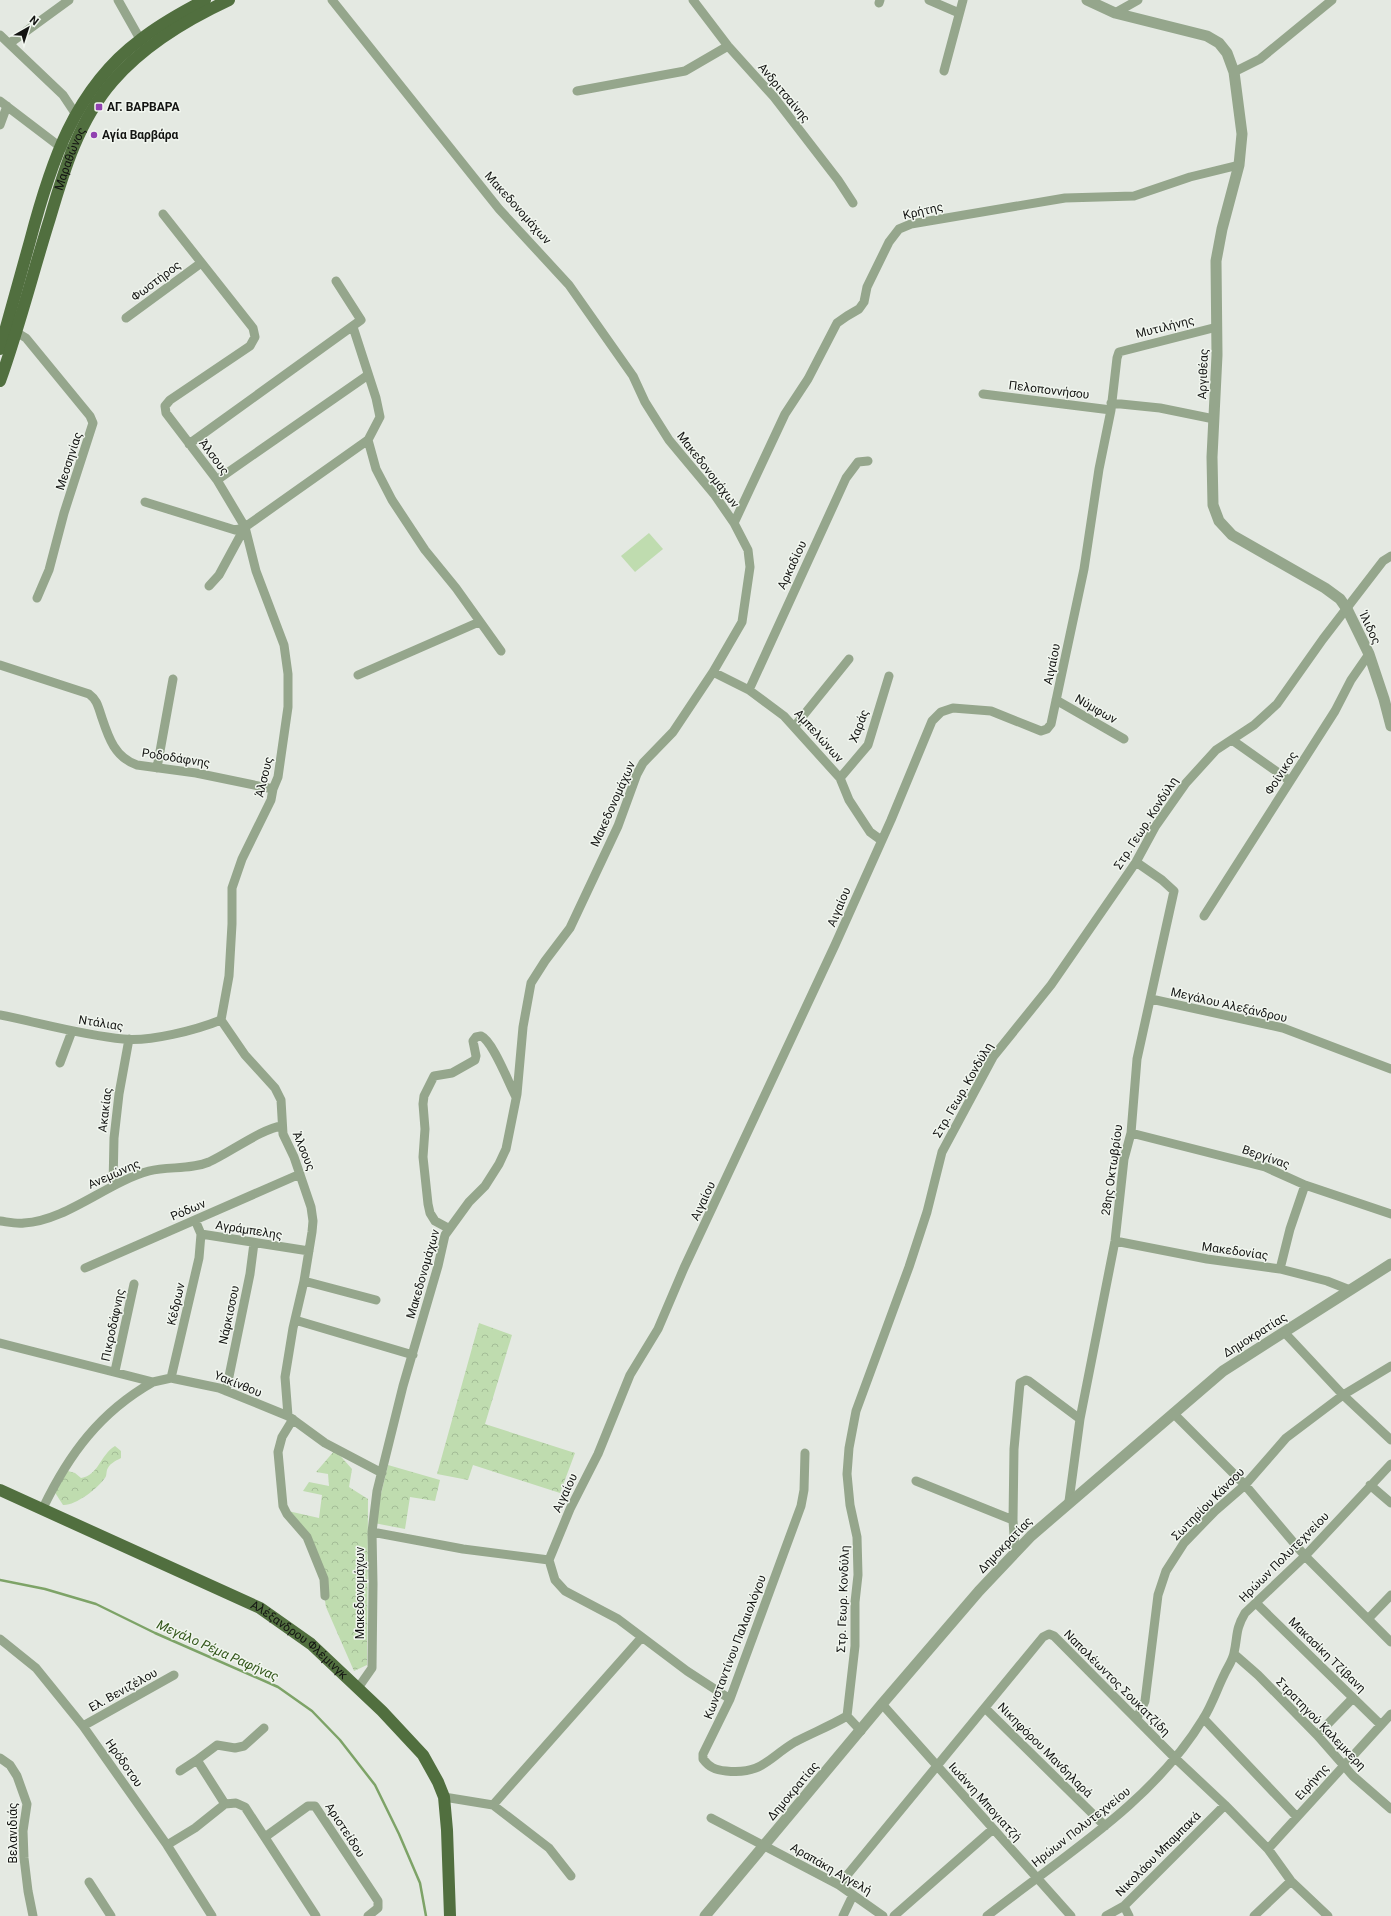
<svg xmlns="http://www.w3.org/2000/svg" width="1391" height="1916" font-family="Roboto,sans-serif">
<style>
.grass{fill:#bfdcaf}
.forest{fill:url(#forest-crowns)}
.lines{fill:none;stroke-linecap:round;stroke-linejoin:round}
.stream{stroke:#7da367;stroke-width:2.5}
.minor{stroke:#95a68c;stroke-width:9}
.tertiary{stroke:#95a68c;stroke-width:11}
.primary{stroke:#516f3f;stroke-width:12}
.poi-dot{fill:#9141b1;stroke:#f1f6ef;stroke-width:1.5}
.labels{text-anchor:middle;stroke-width:3;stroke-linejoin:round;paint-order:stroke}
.street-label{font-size:12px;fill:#131412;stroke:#f1f6ef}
.poi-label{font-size:12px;font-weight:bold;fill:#131412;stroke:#f1f6ef;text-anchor:start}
.water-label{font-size:13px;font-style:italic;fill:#325619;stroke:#f1f6ef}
</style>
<defs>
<pattern id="forest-crowns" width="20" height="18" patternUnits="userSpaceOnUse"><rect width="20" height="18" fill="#bfdcaf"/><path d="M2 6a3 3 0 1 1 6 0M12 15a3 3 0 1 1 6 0" fill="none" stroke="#a3bc96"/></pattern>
</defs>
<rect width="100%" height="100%" fill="#e4e9e2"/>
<path class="grass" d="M649 533 663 549 635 572 621 556Z"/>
<path class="forest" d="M479 1323 512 1335 485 1424 575 1453 560 1493 473 1465 468 1480 437 1474Z
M115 1446 121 1451V1458C115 1461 109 1464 107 1470 106 1474 107 1476 104 1479 97 1489 75 1506 63 1505L54 1491 68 1471 75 1473 81 1478C99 1475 100 1455 115 1446Z
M335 1450 352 1469 349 1487 368 1499 367 1665 354 1671 326 1607 317 1551 288 1511 319 1518 322 1495 303 1491 309 1482 329 1486 328 1474 316 1472Z
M388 1465 440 1480 435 1501 410 1497 405 1529 374 1523Z"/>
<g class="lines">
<path class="stream" d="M0 1580 45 1589 96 1604 155 1633 278 1687 312 1711 340 1740 375 1785 399 1834 420 1883 426 1916"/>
<path class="minor" d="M118 0 140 39
M332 0 499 209 569 285 633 376 645 402 669 440 714 494 734 523 748 550 750 567 742 622 713 672 673 732 643 763 637 774 618 826 570 928 545 961 531 983 523 1027 517 1094 506 1149 499 1164 485 1186 469 1202 445 1235 438 1266 403 1386 377 1491 372 1532 373 1584 372 1668 358 1688
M693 0 728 46 774 97 838 180 853 203
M929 0 959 13
M879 3 880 0
M1115 13 1138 0
M0 35 63 95 75 113
M10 43 69 0
M944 71 963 0
M1234 72 1260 59 1332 0
M577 91 685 71 728 46
M0 101 59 146 65 147
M0 125 7 106
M163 214 253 328 255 337 250 346 170 400 165 406 166 413 217 480 245 527 256 571 284 645 288 674V707L278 777 273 789 271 800 242 859 232 888V924L229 976 221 1020 245 1055 275 1088 281 1100 283 1134 294 1157 311 1207 313 1221 312 1232 304 1281 293 1328 285 1377 288 1416
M126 318 201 263
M353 327 376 398 380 417 368 440 376 469 392 500 425 550 456 588 501 651
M16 332 26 338 90 416 93 423 64 513 49 570 37 598
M983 394 1111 410
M1111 403 1160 408 1214 419
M189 444 361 320 336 281
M217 480 368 375
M145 502 235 530 245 527 368 440
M734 523 785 414 808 379 837 323 847 316 859 309 864 302 867 287 889 242 899 229 911 224 1065 198 1134 196 1190 177 1239 165
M209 586 219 575 245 527
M0 665 89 694C97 700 98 706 101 715 108 736 114 757 137 765L196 773 273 789
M713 672 749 690 784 716 840 778 849 800 870 832 881 840
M358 675 479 622
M749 690 846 478 858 462 868 461
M1056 700 1124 739
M794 727 849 659
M1232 740 1290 781
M157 768 173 679
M840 778 868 745 889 676
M1204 916 1335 711 1351 680 1369 654
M1151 999 1283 1028 1391 1069
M0 1015C41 1023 81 1035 123 1039 150 1042 196 1030 221 1020
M60 1063 72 1031
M1131 1133 1265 1167 1305 1185 1391 1214
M113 1186 114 1138 119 1094 129 1039
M195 1220 201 1234 309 1251
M0 1221C8 1222 16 1224 24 1223 66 1221 108 1182 149 1171 169 1166 190 1170 209 1162 229 1153 263 1128 282 1126
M448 1228 435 1221 430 1213 428 1204 423 1157 425 1129 423 1104 424 1096 434 1076 452 1073 475 1060 476 1056 473 1041 476 1037 481 1036C493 1041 509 1084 516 1097
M1115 1241 1207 1259 1280 1269 1327 1281 1350 1290
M85 1268 300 1174
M1280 1269 1290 1229 1305 1185
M304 1281 376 1300
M295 1320 413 1355
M1284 1332 1343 1395 1391 1440
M0 1343 153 1382 171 1378 219 1388 288 1416 325 1443 382 1473
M115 1371 134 1284
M171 1378 199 1258 201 1234
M226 1391 250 1274 254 1243
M1173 1413 1245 1485 1305 1556 1391 1642
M293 1419 282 1437 278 1452 283 1506 287 1514 307 1537 324 1579 325 1596
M805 1453 804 1490 801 1506 730 1699 703 1754V1759C709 1767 715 1770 726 1771 762 1775 768 1758 795 1742 812 1733 830 1726 847 1716
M916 1481 1013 1520
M1370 1485 1391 1503
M1069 1501 1080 1419 1115 1241 1124 1159 1131 1133 1137 1059 1174 891 1162 880 1136 862
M43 1508C69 1454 100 1412 153 1382
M372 1532 463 1549 549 1560
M1015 1551 1013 1520 1014 1449 1020 1383 1026 1380 1029 1381 1080 1419
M549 1560 570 1509 598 1454 630 1375 658 1329 684 1268 835 945 891 820 932 721 941 712 953 708 991 711 1041 731 1047 729 1051 724 1084 569 1099 469 1111 410 1117 358 1119 352 1217 327
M549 1560 555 1580 565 1591 618 1619 687 1671 730 1699
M1256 1603 1381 1725
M1368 1619 1391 1595
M0 1639 36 1668 83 1726 167 1845 212 1916
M1234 1654 1258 1675 1317 1735 1353 1776 1391 1809
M882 1704 1071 1916
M985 1708 1105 1826
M1137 1718 1145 1701 1158 1595 1166 1571 1184 1543 1215 1511 1245 1485 1286 1438 1343 1395 1391 1366
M1204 1719 1297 1817
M83 1726 174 1675
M861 1731 847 1716 855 1646V1602L858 1575 857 1537 850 1505 847 1474 849 1448 856 1411 909 1267 927 1212 942 1152 993 1057 1051 985 1136 862 1155 827 1186 783 1216 750 1254 725 1277 704 1323 639 1383 561 1391 556
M1317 1735 1353 1698
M0 1758 10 1765 17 1776 27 1804 23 1831 24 1858 28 1891 33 1916
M180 1771 197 1760
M444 1797 493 1805 642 1637
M225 1804 197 1760 217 1745 235 1748 244 1746 264 1728
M493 1805 549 1848 571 1876
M711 1818 839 1885 883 1916
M265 1837 308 1806H315L378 1901V1908L368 1916
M167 1845 195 1828 225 1804 236 1803 245 1807 316 1916
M1268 1849 1391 1714
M89 1882 111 1916
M839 1885 1043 1637 1049 1634 1054 1636 1175 1758 1225 1805 1268 1849 1291 1881 1328 1916
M1124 1906 1129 1916
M843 1916 853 1895
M894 1916 993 1829
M987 1916C1063 1856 1152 1803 1203 1719 1212 1705 1217 1689 1224 1675 1227 1668 1233 1660 1234 1653 1238 1635 1235 1630 1245 1613L1305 1556 1391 1464
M1106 1916 1124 1906 1225 1805
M1254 1916 1291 1881"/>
<path class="tertiary" d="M1087 0 1115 13 1207 36 1219 43 1227 53 1234 72 1242 134 1239 165 1222 229 1216 261 1217 355 1212 457 1213 505 1219 521 1232 535 1325 588 1340 599 1347 609 1369 654 1384 699 1391 726
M705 1916 882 1704 979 1591 1031 1536 1223 1371 1391 1264"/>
<g class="primary">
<path d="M0 349C10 313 20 277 30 241 50 165 74 89 140 40 160 24 182 12 205 0"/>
<path id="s1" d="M0 381C19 328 33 272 50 218 64 170 79 120 113 81 144 45 186 20 229 0"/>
<path id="s2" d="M0 1490 260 1608 311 1644 382 1711 423 1755 438 1782 444 1797 447 1830 450 1916"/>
</g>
</g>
<g class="poi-dot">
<rect x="95" y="103" width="8" height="8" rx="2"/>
<circle cx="94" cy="135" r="4"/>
</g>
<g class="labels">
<g class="street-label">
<text transform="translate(784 93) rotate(50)" y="4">Ανδριτσαίνης</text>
<text dy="4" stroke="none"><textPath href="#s1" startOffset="233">Μαραθώνος</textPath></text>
<text transform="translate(518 208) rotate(48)" y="4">Μακεδονομάχων</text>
<text transform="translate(923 211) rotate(-13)" y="4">Κρήτης</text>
<text transform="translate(156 281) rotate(-37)" y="4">Φωστήρος</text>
<text transform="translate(1165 327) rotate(-14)" y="4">Μυτιλήνης</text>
<text transform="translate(1203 374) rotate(-88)" y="4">Αργιθέας</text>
<text transform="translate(1049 390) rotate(7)" y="4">Πελοποννήσου</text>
<text transform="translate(214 457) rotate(53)" y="4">Άλσους</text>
<text transform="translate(69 461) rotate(-72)" y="4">Μεσσηνίας</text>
<text transform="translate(708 470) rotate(52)" y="4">Μακεδονομάχων</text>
<text transform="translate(792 565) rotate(-65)" y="4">Αρκαδίου</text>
<text transform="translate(1370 628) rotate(65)" y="4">Ίλιδος</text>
<text transform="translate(1052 664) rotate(-78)" y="4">Αιγαίου</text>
<text transform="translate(1096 709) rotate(30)" y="4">Νύμφων</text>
<text transform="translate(859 726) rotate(-69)" y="4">Χαράς</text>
<text transform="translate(819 736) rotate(48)" y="4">Αμπελώνων</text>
<text transform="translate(176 758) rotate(9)" y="4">Ροδοδάφνης</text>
<text transform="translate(1281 773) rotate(-57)" y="4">Φοίνικος</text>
<text transform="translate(264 777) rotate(-76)" y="4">Άλσους</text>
<text transform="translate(613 804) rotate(-66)" y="4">Μακεδονομάχων</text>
<text transform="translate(1146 823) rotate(-57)" y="4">Στρ. Γεωρ. Κονδύλη</text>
<text transform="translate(839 907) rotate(-67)" y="4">Αιγαίου</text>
<text transform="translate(1229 1005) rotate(13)" y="4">Μεγάλου Αλεξάνδρου</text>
<text transform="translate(101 1023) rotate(9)" y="4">Ντάλιας</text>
<text transform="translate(963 1090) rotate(-60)" y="4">Στρ. Γεωρ. Κονδύλη</text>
<text transform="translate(105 1110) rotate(-83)" y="4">Ακακίας</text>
<text transform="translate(304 1151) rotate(68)" y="4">Άλσους</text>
<text transform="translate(1266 1157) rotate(19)" y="4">Βεργίνας</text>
<text transform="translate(1112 1170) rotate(-82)" y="4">28ης Οκτωβρίου</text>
<text transform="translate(114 1174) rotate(-24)" y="4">Ανεμώνης</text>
<text transform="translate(703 1201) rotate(-65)" y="4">Αιγαίου</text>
<text transform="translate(188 1210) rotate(-23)" y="4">Ρόδων</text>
<text transform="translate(249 1230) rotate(9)" y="4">Αγράμπελης</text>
<text transform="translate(1235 1251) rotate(8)" y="4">Μακεδονίας</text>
<text transform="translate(423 1274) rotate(-74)" y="4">Μακεδονομάχων</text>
<text transform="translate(176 1304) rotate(-77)" y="4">Κέδρων</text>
<text transform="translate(229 1315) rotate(-78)" y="4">Νάρκισσου</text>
<text transform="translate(113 1325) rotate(-78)" y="4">Πικροδάφνης</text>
<text transform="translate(1255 1335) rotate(-32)" y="4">Δημοκρατίας</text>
<text transform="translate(238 1384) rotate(22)" y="4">Υακίνθου</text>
<text transform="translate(565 1493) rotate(-65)" y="4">Αιγαίου</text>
<text transform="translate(1208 1504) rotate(-45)" y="4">Σωτηρίου Κάνσου</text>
<text transform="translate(1005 1545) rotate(-46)" y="4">Δημοκρατίας</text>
<text transform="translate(1284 1557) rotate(-45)" y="4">Ηρώων Πολυτεχνείου</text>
<text transform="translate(360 1593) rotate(-90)" y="4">Μακεδονομάχων</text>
<text transform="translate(843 1599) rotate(-88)" y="4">Στρ. Γεωρ. Κονδύλη</text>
<text dy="4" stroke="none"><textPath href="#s2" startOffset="336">Αλέξανδρου Φλέμινγκ</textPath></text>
<text transform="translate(735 1647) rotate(-69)" y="4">Κωνσταντίνου Παλαιολόγου</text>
<text transform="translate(1327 1655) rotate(44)" y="4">Μακασίκη Τζίβανη</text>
<text transform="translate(1117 1683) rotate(45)" y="4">Ναπολέωντος Σουκατζίδη</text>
<text transform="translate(123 1690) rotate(-29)" y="4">Ελ. Βενιζέλου</text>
<text transform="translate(1321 1724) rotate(46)" y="4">Στρατηγού Καλεμκερη</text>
<text transform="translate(1045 1750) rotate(45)" y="4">Νικηφόρου Μανδηλαρά</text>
<text transform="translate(124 1763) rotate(55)" y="4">Ηρόδοτου</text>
<text transform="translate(1312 1782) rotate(-48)" y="4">Ειρήνης</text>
<text transform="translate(793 1791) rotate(-50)" y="4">Δημοκρατίας</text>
<text transform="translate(985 1802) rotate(48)" y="4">Ιωάννη Μπογιατζή</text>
<text transform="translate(1081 1827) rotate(-38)" y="4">Ηρώων Πολυτεχνείου</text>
<text transform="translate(345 1830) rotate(57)" y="4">Αριστείδου</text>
<text transform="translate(13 1833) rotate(-90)" y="4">Βελανιδιάς</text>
<text transform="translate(1158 1854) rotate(-45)" y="4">Νικολάου Μπαμπακά</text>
<text transform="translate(831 1869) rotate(30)" y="4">Αραπάκη Αγγελή</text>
</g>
<g class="poi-label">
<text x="107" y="111">ΑΓ. ΒΑΡΒΑΡΑ</text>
<text x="102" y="139">Αγία Βαρβάρα</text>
</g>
<g class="water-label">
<text transform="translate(218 1650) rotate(24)" y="5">Μεγάλο Ρέμα Ραφήνας</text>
</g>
</g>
<g transform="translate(28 28) rotate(39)" stroke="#f1f6ef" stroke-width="3" paint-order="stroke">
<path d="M0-3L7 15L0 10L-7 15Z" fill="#131412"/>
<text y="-6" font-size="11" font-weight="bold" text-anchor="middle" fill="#131412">N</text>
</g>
</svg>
